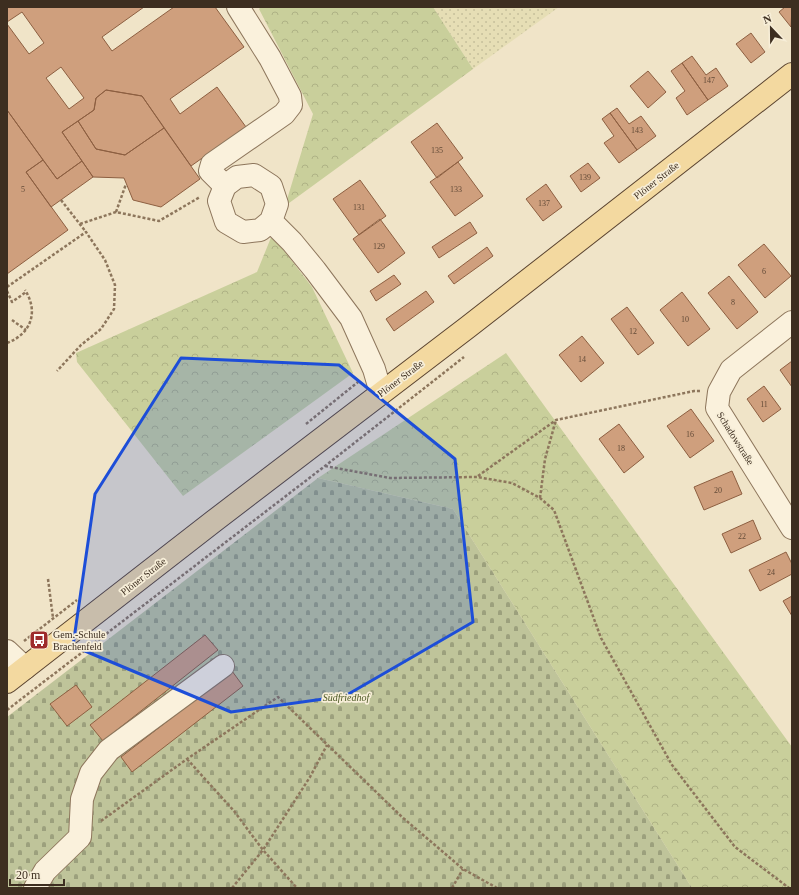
<svg xmlns="http://www.w3.org/2000/svg" width="799" height="895" font-family="'Times New Roman',serif">
<style>
.farmland{fill:url(#farmland-dots)}
.forest{fill:url(#forest-crowns)}
.cemetery{fill:url(#cemetery-stones)}
.building{fill:#cf9f7d;stroke:#8d5f41;fill-rule:evenodd}
.lines{fill:none;stroke-linecap:round;stroke-linejoin:round}
.minor-casing{stroke:#8d765c;stroke-width:24}
.major-casing{stroke:#5b4430;stroke-width:24}
.path{stroke:#8d765c;stroke-width:2.5;stroke-dasharray:3 2;stroke-linecap:butt}
.minor{stroke:#faf1dc;stroke-width:22}
.major{stroke:#f3d9a0;stroke-width:22}
.marked{fill:#1d4ed8;fill-opacity:0.2;stroke:#1d4ed8;stroke-width:3;stroke-linejoin:round}
.labels{text-anchor:middle;stroke-width:3.5;stroke-linejoin:round;paint-order:stroke}
.number-label{font-size:8px;fill:#624a37}
.street-label{font-size:10px;fill:#3d2e20;stroke:#f7eed8}
.poi-label{font-size:10px;fill:#3d2e20;stroke:#f7eed8;text-anchor:start}
.park-label{font-size:10px;font-style:italic;fill:#4d5a26;stroke:#f7eed8}
</style>
<defs>
<pattern id="farmland-dots" width="8" height="8" patternUnits="userSpaceOnUse"><rect width="8" height="8" fill="#e6deb5"/><path d="M2 2h.1M6 6h.1" fill="none" stroke="#c6bf9b" stroke-width="1.8" stroke-linecap="round"/></pattern>
<pattern id="forest-crowns" width="20" height="18" patternUnits="userSpaceOnUse"><rect width="20" height="18" fill="#c9cf9b"/><path d="M2 6a3 3 0 1 1 6 0M12 15a3 3 0 1 1 6 0" fill="none" stroke="#aeb285"/></pattern>
<pattern id="cemetery-stones" width="16" height="16" patternUnits="userSpaceOnUse"><rect width="16" height="16" fill="#bfc49a"/><path d="M2 7V4a2 2 0 0 1 4 0v3zM10 15v-3a2 2 0 0 1 4 0v3z" fill="#9ca07d"/></pattern>
</defs>
<rect width="100%" height="100%" fill="#f0e4c8"/>
<path class="farmland" d="M433 7H559L473 69Z"/>
<path class="forest" d="M261 7H433L473 69 285 206 313 114 259 9Z
M272 235 312 287 353 373 183 496 77 362 76 353 257 272Z
M506 353 792 747V888H692L453 509 318 478Z"/>
<path class="cemetery" d="M318 478 453 509 692 888H7V717Z"/>
<path class="building" d="M7 7H144L102 37 112 51 174 7H215L244 47 170 99 180 114 217 87 246 127 191 166 142 96 106 90 96 98 94 110 62 132 82 161 57 179 7 110V24L29 54 44 43 22 12 7 22ZM61 67 84 98 69 109 46 78Z
M785 7H792L791 27 779 12Z
M751 33 765 52 751 63 736 44Z
M692 56 706 75 716 68 728 86 708 100 682 63Z
M682 63 708 100 687 115 676 98 685 91 671 71Z
M648 71 666 92 648 108 630 86Z
M106 90 142 96 164 128 125 155 96 149 78 121 94 110 96 98Z
M617 108 629 124 641 116 656 136 637 150 610 113Z
M7 110 43 160 26 172 68 230 7 274Z
M610 113 637 150 619 163 604 143 614 136 602 119Z
M78 121 96 149 125 155 164 128 200 179 161 207 133 200 124 178 93 177 62 132Z
M437 123 463 158 437 178 411 142Z
M43 160 57 179 82 161 93 177 51 207 26 172Z
M458 162 483 196 455 216 430 182Z
M588 163 600 178 581 192 570 176Z
M360 180 386 216 359 235 333 199Z
M546 184 562 207 543 221 526 199Z
M380 219 405 253 378 273 353 239Z
M470 222 477 233 439 258 432 247Z
M764 244 791 276 765 298 738 265Z
M487 247 493 256 454 284 448 276Z
M394 275 401 284 376 301 370 291Z
M729 276 758 312 737 329 708 293Z
M426 291 434 302 394 331 386 319Z
M682 292 710 329 688 346 660 310Z
M627 307 654 343 638 355 611 319Z
M582 336 604 363 581 382 559 355Z
M792 361V387L780 370Z
M764 386 781 409 763 422 747 399Z
M691 409 714 441 690 458 667 426Z
M619 424 644 457 624 473 599 439Z
M732 471 742 494 704 510 694 487Z
M753 520 761 539 731 553 722 534Z
M786 552 792 564V574L760 591 749 570Z
M792 596V616L783 601Z
M205 635 218 650 103 741 90 725Z
M232 671 243 686 132 772 121 757Z
M76 685 92 707 67 726 50 704Z"/>
<g class="lines">
<defs>
<path id="minor" d="M254 175 271 186 277 204 271 221 260 230 243 232 226 222 219 201 225 186 237 177Z
M225 186 210 171 212 164 284 114 291 105 290 96 270 58 238 7
M271 221 292 242 315 270 351 318 374 369 381 393
M792 322 731 370 719 392 717 408 792 528
M7 651 25 668
M35 888 45 871 80 837 82 799 91 773 109 750 223 666"/>
<path id="major" d="M7 682 214 521 468 327 792 74"/>
</defs>
<use href="#minor" class="minor-casing"/>
<use href="#major" class="major-casing"/>
<path class="path" d="M61 200 86 232
M116 212 126 184
M80 224 116 212 159 221 200 197
M7 287 86 232 105 260 115 285 114 309 101 329 81 345 57 371
M7 291 12 302 26 292
M12 320 26 330
M7 343C31 334 39 312 25 290
M306 424 358 382
M325 466 390 478 477 477 512 483 540 498 554 510 601 638 672 765 735 847 789 888
M478 476 556 420 694 391H700
M540 498 545 459 556 420
M48 579 53 618
M24 641 77 600
M7 710 325 466 464 357
M187 759 234 811 263 850 297 888
M101 821 187 759 278 697 402 817 463 869 497 888
M232 888 263 850 310 777 327 745
M452 888 463 869"/>
<use href="#minor" class="minor"/>
<use href="#major" class="major"/>
</g>
<path class="marked" d="M181 358 339 365 455 459 473 622 345 696 231 712 73 646 95 494Z"/>
<defs>
<symbol id="bus-square" viewBox="-11 -11 22 22"><rect x="-9" y="-9" width="18" height="18" rx="4" fill="#9e2a2b" stroke="#f7eed8"/><path d="M-5-6H5V4H4V6H2V4H-2V6H-4V4H-5ZM-3.5-4V0h7V-4ZM-3.5 1.2v1.5H-2V1.2ZM2 1.2v1.5H3.5V1.2Z" fill="#fff"/></symbol>
</defs>
<g fill-rule="evenodd">
<use href="#bus-square" x="28" y="629" width="22" height="22"/>
</g>
<g class="labels">
<g class="number-label">
<text x="709" y="83">147</text>
<text x="637" y="133">143</text>
<text x="437" y="153">135</text>
<text x="585" y="180">139</text>
<text x="23" y="192">5</text>
<text x="456" y="192">133</text>
<text x="544" y="206">137</text>
<text x="359" y="210">131</text>
<text x="379" y="249">129</text>
<text x="764" y="274">6</text>
<text x="733" y="305">8</text>
<text x="685" y="322">10</text>
<text x="633" y="334">12</text>
<text x="582" y="362">14</text>
<text x="764" y="407">11</text>
<text x="690" y="437">16</text>
<text x="621" y="451">18</text>
<text x="718" y="493">20</text>
<text x="742" y="539">22</text>
<text x="771" y="575">24</text>
</g>
<g class="street-label">
<text transform="translate(656 180) rotate(-38)" y="4">Plöner Straße</text>
<text transform="translate(400 378) rotate(-37)" y="4">Plöner Straße</text>
<text transform="translate(736 438) rotate(58)" y="4">Schadowstraße</text>
<text transform="translate(143 576) rotate(-38)" y="4">Plöner Straße</text>
</g>
<g class="poi-label">
<text x="53" y="638">Gem.-Schule<tspan x="53" dy="12">Brachenfeld</tspan></text>
</g>
<g class="park-label">
<text x="346" y="701">Südfriedhof</text>
</g>
</g>
<rect width="799" height="895" fill="none" stroke="#3d2e20" stroke-width="16"/>
<g transform="translate(771 28) rotate(338)" stroke="#f7eed8" stroke-width="3" paint-order="stroke">
<path d="M0-3L7 15L0 10L-7 15Z" fill="#3d2e20"/>
<text y="-6" font-size="11" font-weight="bold" text-anchor="middle" fill="#3d2e20">N</text>
</g>
<path d="M10 879v6h54v-6" fill="none" stroke="#3d2e20" stroke-width="2"/>
<text x="16" y="879" font-size="12" fill="#3d2e20" stroke="#f7eed8" stroke-width="3" paint-order="stroke">20 m</text>
</svg>
